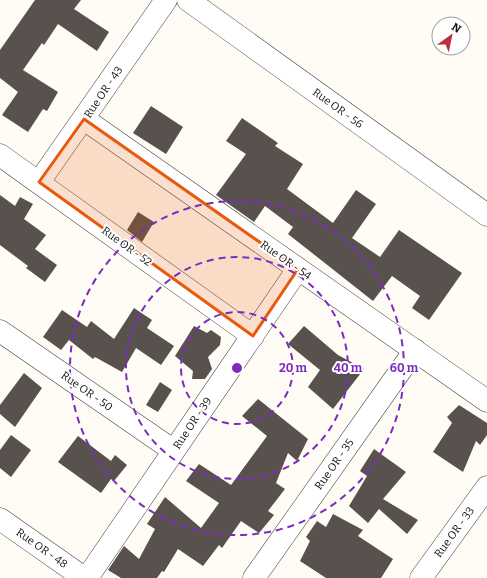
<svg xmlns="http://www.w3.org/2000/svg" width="487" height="578" font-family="Bitter,serif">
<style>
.building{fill:#59514e}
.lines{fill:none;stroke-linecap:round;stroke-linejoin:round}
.minor-casing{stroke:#444;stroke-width:23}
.minor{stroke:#fff;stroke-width:22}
.marked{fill:#e8590c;fill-opacity:0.2;stroke:#e8590c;stroke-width:3;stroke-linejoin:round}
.ring{fill:none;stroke:#7b2cbf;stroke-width:2;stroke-dasharray:7 5}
.labels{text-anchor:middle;stroke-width:4;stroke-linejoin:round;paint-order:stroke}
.street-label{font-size:11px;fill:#111;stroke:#fff}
.centre{fill:#7b2cbf;stroke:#fff;stroke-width:2}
.ring-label{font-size:12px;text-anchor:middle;font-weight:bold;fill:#7b2cbf;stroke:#fff;stroke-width:4;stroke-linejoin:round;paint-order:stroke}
</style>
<rect width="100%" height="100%" fill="#fefcf5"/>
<path class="building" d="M35 0H81L74 9 109 32 97 51 58 24 44 45 42 43 23 70 58 92 47 111 43 109 28 132 2 115 18 92 0 78V50Z
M151 106 183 127 166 154 133 133Z
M242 118 278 143 275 146 303 164 287 189 333 223 356 190 376 204 352 238 380 257 399 230 462 273 429 320 412 308 420 296 392 276 373 301 288 234 293 227 265 206 254 222 216 195 246 154 226 141Z
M0 195 15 206 20 197 33 204 24 219 46 235 35 249 57 265 45 282 26 268 28 266 0 245Z
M138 212 154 222 142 242 127 230Z
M134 308 152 320 147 328 174 346 161 365 136 348 122 372 95 357 93 359 69 340 61 350 43 337 62 310 87 327 91 321 114 339Z
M194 326 207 333 211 330 221 337 220 345 208 357 212 369 205 379H192L193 371 175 356Z
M304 326 338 355 364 369 333 409 308 387 320 370 288 344Z
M24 373 42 388 15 427 0 414V405Z
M160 382 172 390 158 412 146 405Z
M258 399 308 439 297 461 288 453 276 483 285 489 268 511 274 515 259 533 241 521 222 548 219 545 203 566 178 549 164 572 162 571 157 578H121L108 570 124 546 139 559 155 529 147 524 165 497 201 528 219 503 186 481 199 464 231 485 267 436 242 416Z
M459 405 487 423V435L480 445 476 441 463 472 433 452 452 423 447 417Z
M11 435 31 450 11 477 0 468V450Z
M78 436 111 461 115 455 127 465 114 481 111 479 101 493 58 462Z
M374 449 406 472 383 499 418 520 407 534 379 509 368 523 349 506 367 476 360 471Z
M333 514 363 530 358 536 393 559 381 578H326L300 561 310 541 306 537 317 521 326 527Z"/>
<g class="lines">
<defs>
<path id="minor" d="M188 0 487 215
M84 119 487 401
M0 155 253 336
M39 182 166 0
M0 331 174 451
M0 519 84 578
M87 578 298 269
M254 578 415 350
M421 578 487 487"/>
</defs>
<use href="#minor" class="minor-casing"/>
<use href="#minor" class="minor"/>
</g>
<path class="marked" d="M84 119 298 269 253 336 39 182Z"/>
<g class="ring">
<circle cx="237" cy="368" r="56"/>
<circle cx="237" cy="368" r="111"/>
<circle cx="237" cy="368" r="167"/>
</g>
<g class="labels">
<g class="street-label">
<text transform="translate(103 92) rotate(-56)" y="4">Rue OR - 43</text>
<text transform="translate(338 108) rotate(36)" y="4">Rue OR - 56</text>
<text transform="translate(127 246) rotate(36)" y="4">Rue OR - 52</text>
<text transform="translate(286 260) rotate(35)" y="4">Rue OR - 54</text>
<text transform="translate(87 391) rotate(35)" y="4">Rue OR - 50</text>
<text transform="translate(192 423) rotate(-56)" y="4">Rue OR - 39</text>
<text transform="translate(334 464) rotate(-55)" y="4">Rue OR - 35</text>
<text transform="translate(454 532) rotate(-54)" y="4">Rue OR - 33</text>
<text transform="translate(42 548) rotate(35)" y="4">Rue OR - 48</text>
</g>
</g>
<circle cx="237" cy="368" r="6" class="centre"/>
<g class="ring-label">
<text x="293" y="372">20 m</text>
<text x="348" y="372">40 m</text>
<text x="404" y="372">60 m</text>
</g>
<g transform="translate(451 36) rotate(33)"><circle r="19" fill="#ffffff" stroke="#a0a0a0"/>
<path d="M0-3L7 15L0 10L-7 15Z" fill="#b9313d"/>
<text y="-6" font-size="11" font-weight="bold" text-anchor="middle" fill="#111111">N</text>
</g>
</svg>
